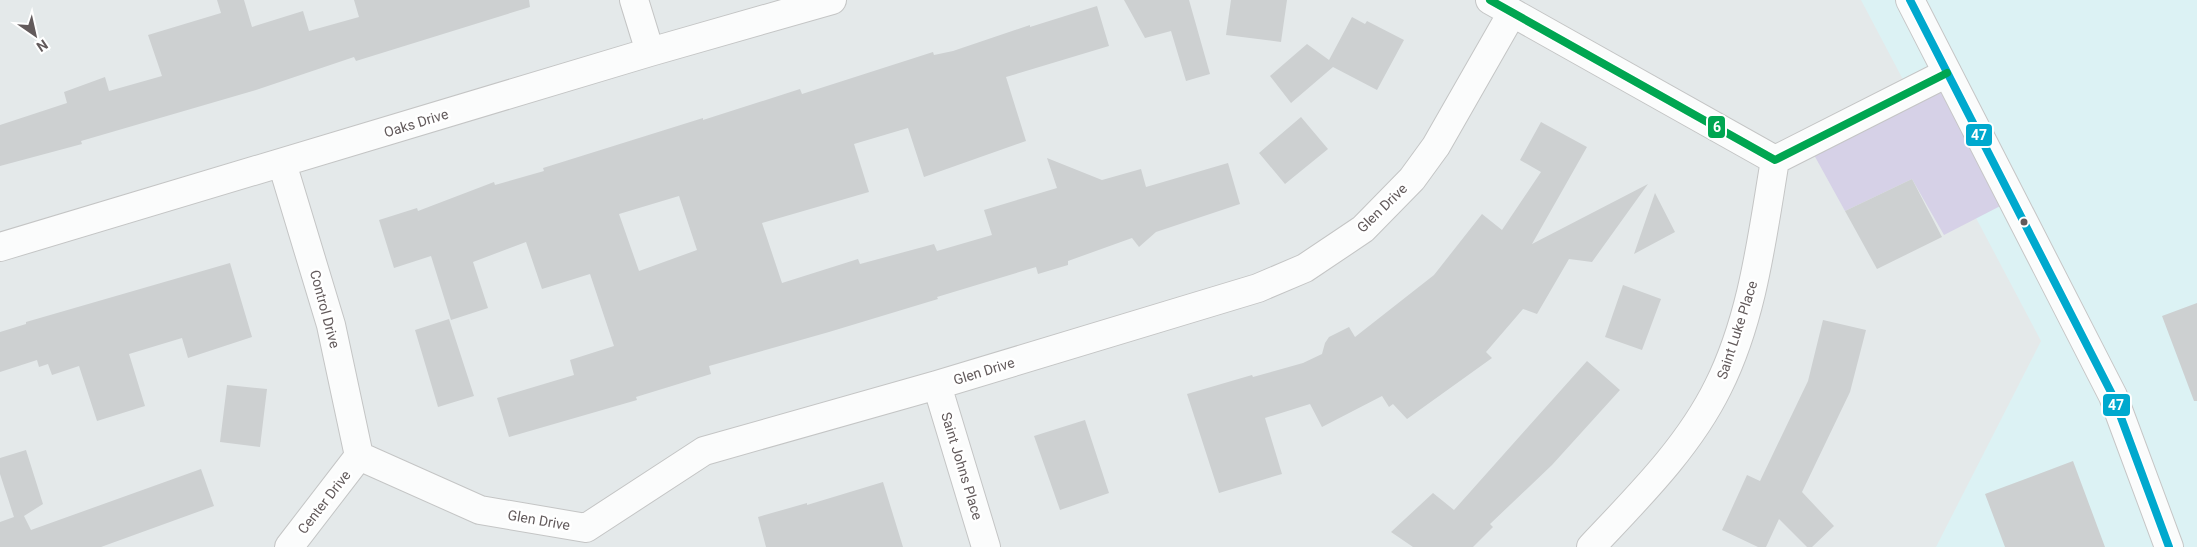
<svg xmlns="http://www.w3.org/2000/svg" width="2197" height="547" font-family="Roboto,sans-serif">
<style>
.commercial{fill:#dcf2f4}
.green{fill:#d6d1e7}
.building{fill:#cdd0d1;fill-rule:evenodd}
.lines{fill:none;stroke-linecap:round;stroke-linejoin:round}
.street-casing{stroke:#c4c5c5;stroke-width:30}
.secondary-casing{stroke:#c6c6c6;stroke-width:30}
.street{stroke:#fbfcfc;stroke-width:28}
.secondary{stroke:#fbfcfc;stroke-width:28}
.bus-1-casing{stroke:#fff;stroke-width:11}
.bus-2-casing{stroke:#fff;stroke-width:11}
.bus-1{stroke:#00a9ce;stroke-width:8}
.bus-2{stroke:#00a651;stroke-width:8}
.bus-dot{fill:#625a5b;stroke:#fff;stroke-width:2}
.labels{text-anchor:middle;stroke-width:5;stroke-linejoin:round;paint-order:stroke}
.street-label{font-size:14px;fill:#625a5b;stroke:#fff}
.line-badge{stroke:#fff;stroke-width:2}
.badge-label{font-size:14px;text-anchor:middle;font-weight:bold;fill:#fff}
</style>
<rect width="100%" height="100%" fill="#e4e9ea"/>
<path class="commercial" d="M1861 0H2197V547H1936L2041 341Z"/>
<path class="green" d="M1947 73 2012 200 1944 235 1912 179 1845 211 1808 144Z"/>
<path class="building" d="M217 0H244L252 27 303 11 309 31 359 17 354 0H529L530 7 356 61 354 57 256 90 81 141 82 144 0 166V125L67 103 64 92 105 77 109 91 162 76 148 35 221 13Z
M1124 0H1189L1210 74 1186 81 1171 31 1145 38Z
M1231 0H1287L1281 42 1226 35Z
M1097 6 1109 46 1006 77 1026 141 924 177 908 128 854 144 869 192 762 223 782 283 858 259 860 264 934 244 937 251 992 235 984 210 1057 188 1047 158 1102 180 1141 169 1146 187 1228 163 1240 204 1156 232 1139 247 1132 238 1068 261V265L1038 274 1036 267 937 297 938 299 829 332 709 366 711 374 636 397 637 400 509 437 497 398 574 375 570 360 614 346 590 274 542 289 526 242 473 262 488 308 451 320 431 256 394 268 379 220 417 208 418 211 494 182 495 185 544 171 543 168 703 118V120L800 89 802 94 933 52 934 55 953 51 1030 25V27ZM679 196 697 250 639 271 619 214Z
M1352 17 1365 24 1367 21 1404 40 1377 90 1333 67 1291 103 1270 76 1307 44 1329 60Z
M1301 117 1328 149 1285 184 1259 153Z
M1541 122 1587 147 1532 244 1648 184 1592 262 1569 259 1537 314 1523 309 1486 352 1492 358 1407 419 1393 404 1389 407 1382 396 1322 427 1310 404 1265 418 1282 474 1219 493 1187 394 1252 375 1253 377 1303 363 1322 354 1325 343 1329 337 1349 327 1355 337 1434 275 1482 214 1502 230 1541 172 1520 160Z
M1912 179 1942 237 1877 269 1845 211Z
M1655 193 1675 232 1634 254Z
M230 263 252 337 188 358 182 338 129 354 145 406 97 421 79 366 52 375 48 364 39 367 37 360 0 372V332L26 324V322Z
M1623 285 1661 299 1642 350 1605 337Z
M2197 303V401H2194L2162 316Z
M449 319 474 396 438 407 415 330Z
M1823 320 1866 330 1850 392 1802 492 1834 526 1812 547H1807L1779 519 1766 547H1758L1722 530 1747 475 1760 481 1808 381Z
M1587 361 1620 390 1552 465 1490 524 1493 527 1473 547H1413L1391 532 1433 493 1454 510Z
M227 385 267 389 260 447 220 442Z
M1085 420 1109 493 1060 510 1034 436Z
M26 450 43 504 24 516 31 530 201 469 214 506 101 547H0V522L14 517 0 474V458Z
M2073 461 2105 547H2005L1985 494Z
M883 482 903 547H766L758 517 807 503V505Z"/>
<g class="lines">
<defs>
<path id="street" d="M634 0 650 52
M1490 0 1775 160 1947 73
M282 163 331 325 359 456
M0 247 650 52 832 0
M937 385 986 547
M359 456 480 510 586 528 704 451 937 385 1258 288 1305 268 1363 229 1412 179 1436 146 1512 13
M289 547 359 456
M1591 547C1637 498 1688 448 1718 387 1753 317 1762 237 1775 160"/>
<path id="secondary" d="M1910 0 2113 396 2169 547"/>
</defs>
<use href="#street" class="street-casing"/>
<use href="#secondary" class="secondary-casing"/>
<use href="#street" class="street"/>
<use href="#secondary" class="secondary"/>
<defs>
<path id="bus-1" d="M1910 0 2113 396 2169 547"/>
<path id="bus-2" d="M1490 0 1775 160 1947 73"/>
</defs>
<use href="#bus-1" class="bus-1-casing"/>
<use href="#bus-2" class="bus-2-casing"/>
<use href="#bus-1" class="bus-1"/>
<use href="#bus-2" class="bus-2"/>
</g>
<circle class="bus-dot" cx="2024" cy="222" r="4.5"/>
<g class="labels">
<g class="street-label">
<text transform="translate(416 123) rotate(-17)" y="5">Oaks Drive</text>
<text transform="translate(1382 208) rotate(-44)" y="5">Glen Drive</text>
<text transform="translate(325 309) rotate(75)" y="5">Control Drive</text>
<text transform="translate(1737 330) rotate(-72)" y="5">Saint Luke Place</text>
<text transform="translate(984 371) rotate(-17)" y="5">Glen Drive</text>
<text transform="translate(962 466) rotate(73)" y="5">Saint Johns Place</text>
<text transform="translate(324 502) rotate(-52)" y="5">Center Drive</text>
<text transform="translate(539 520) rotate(10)" y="5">Glen Drive</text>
</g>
</g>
<g class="line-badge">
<rect x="1707" y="115" width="19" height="24" rx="5" fill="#00a651"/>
<rect x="1965" y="123" width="28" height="24" rx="5" fill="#00a9ce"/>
<rect x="2102" y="393" width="29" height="24" rx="5" fill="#00a9ce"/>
</g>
<g class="badge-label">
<text x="1717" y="132">6</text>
<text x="1979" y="140">47</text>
<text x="2116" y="410">47</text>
</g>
<g transform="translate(35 35) rotate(146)" stroke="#ffffff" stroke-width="4" paint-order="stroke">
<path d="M0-4L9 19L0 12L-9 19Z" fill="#625a5b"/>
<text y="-8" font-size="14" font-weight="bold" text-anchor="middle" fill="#625a5b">N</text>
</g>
</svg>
